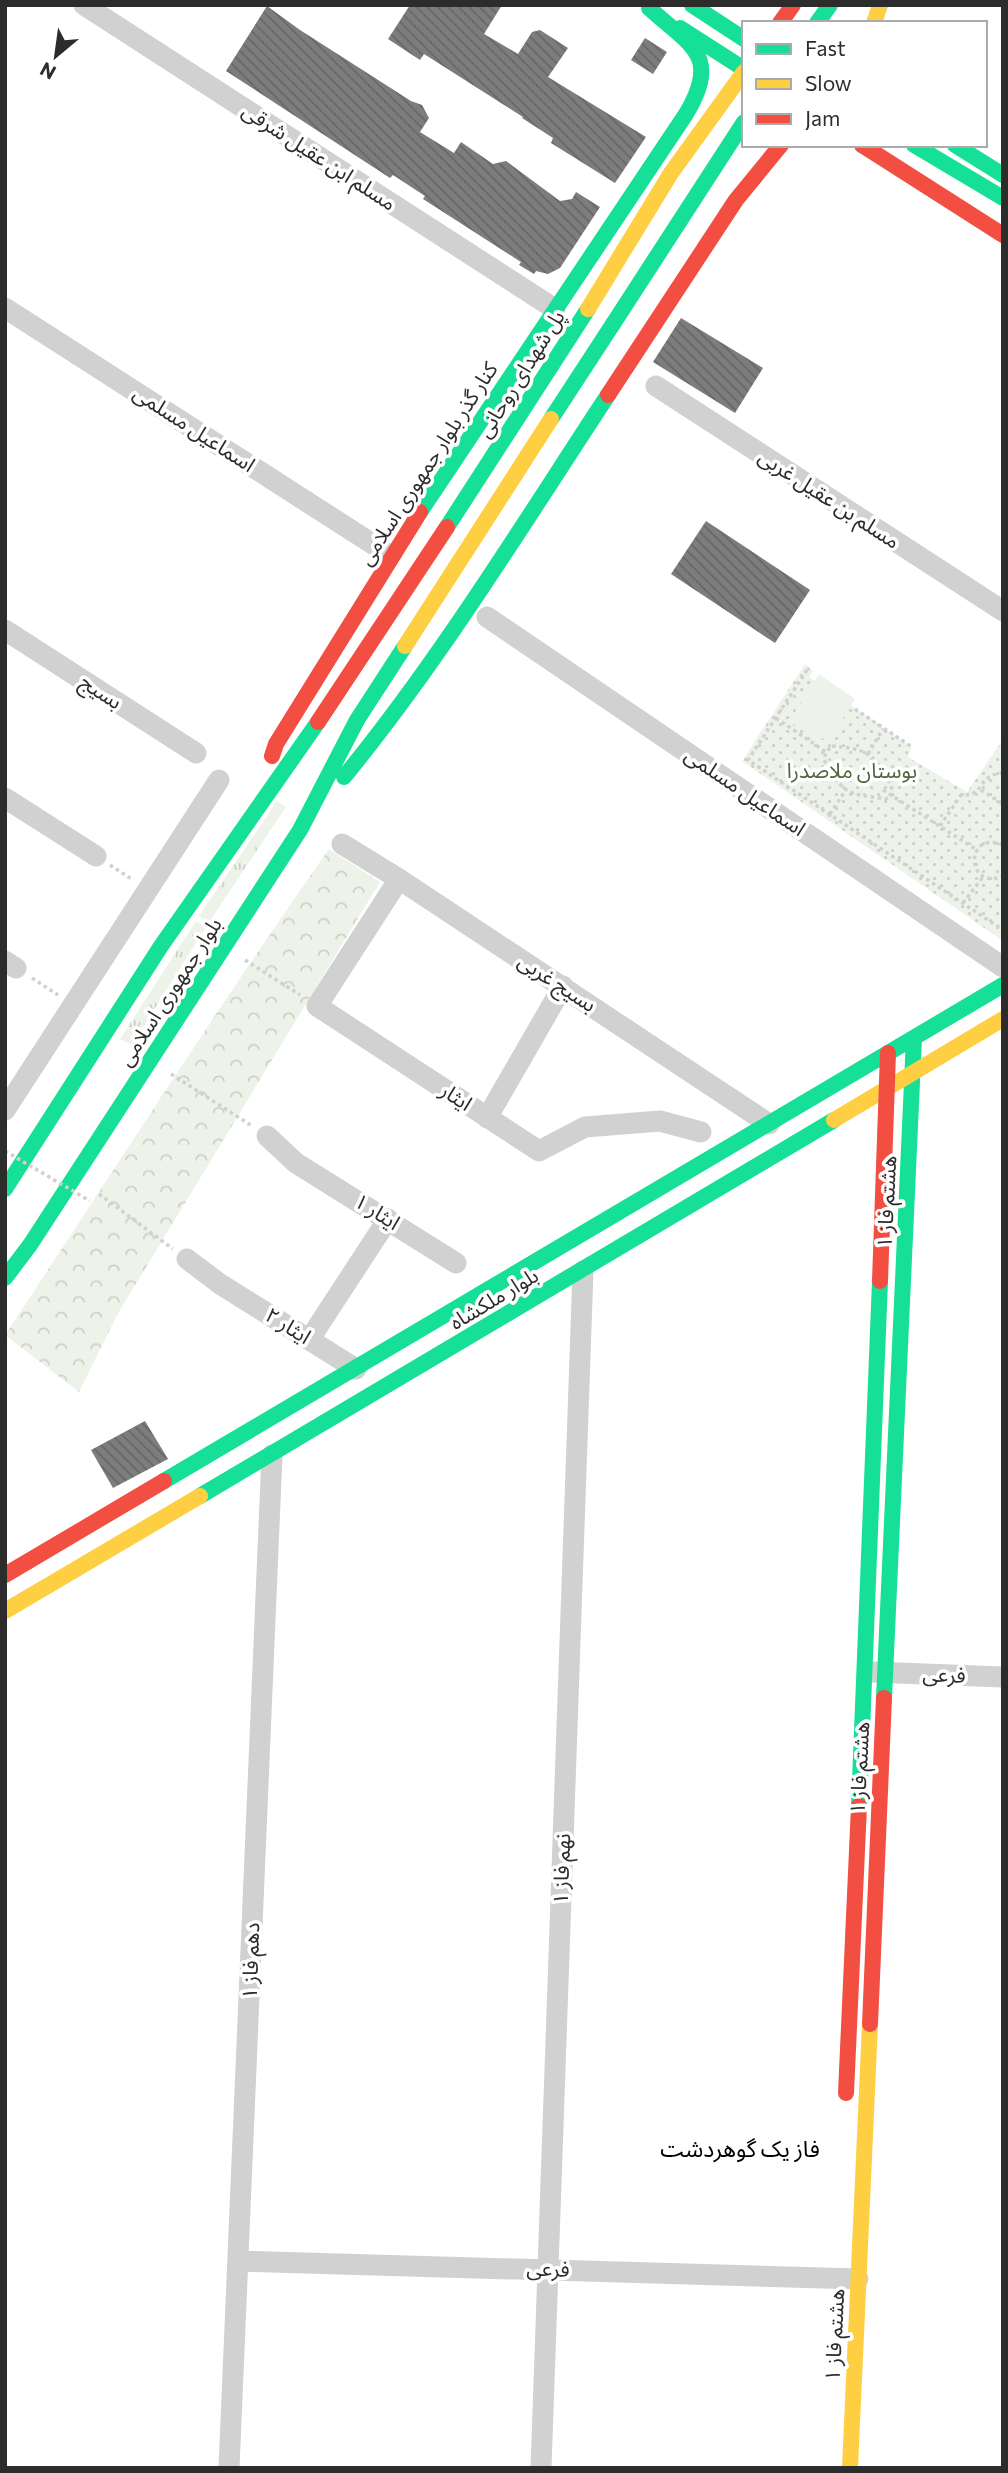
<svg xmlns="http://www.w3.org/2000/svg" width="1008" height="2473" font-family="Commissioner,'Noto Sans Arabic',sans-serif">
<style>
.grass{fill:url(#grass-tufts)}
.forest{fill:url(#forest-crowns)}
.park{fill:url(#park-dots)}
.pitch{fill:#eef3ea}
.building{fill:url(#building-back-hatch)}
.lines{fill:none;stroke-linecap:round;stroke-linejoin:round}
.path{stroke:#d1d1d1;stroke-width:3.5;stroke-dasharray:3.5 3.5;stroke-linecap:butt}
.street{stroke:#d1d1d1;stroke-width:21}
.fast{stroke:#16e098;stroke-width:16}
.slow{stroke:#ffcf43;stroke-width:16}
.jam{stroke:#f24e42;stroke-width:16}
.path-bridge{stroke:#d1d1d1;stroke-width:3.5;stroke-dasharray:3.5 3.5;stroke-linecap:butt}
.fast-bridge{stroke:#16e098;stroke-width:16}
.slow-bridge{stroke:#ffcf43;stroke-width:16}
.labels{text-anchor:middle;stroke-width:7;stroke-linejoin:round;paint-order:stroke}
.street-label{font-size:21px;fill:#2c2c2c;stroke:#fff}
.park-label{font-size:21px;fill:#4e663a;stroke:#fff}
.neighbourhood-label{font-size:23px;fill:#000;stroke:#fff}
</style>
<defs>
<pattern id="grass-tufts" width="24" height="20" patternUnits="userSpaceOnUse" patternTransform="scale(1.75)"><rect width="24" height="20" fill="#eef3ea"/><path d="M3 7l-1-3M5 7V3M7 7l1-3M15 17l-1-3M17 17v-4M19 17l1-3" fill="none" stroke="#ccd0c9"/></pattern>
<pattern id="forest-crowns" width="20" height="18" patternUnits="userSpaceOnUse" patternTransform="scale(1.75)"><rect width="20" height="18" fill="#eef3ea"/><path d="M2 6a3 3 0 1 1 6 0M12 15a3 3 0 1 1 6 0" fill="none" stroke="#ccd0c9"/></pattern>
<pattern id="park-dots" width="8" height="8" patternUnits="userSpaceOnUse" patternTransform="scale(1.75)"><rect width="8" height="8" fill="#eef3ea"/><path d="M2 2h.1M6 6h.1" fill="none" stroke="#ccd0c9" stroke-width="1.8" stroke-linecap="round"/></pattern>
<pattern id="building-back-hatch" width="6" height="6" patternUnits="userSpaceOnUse" patternTransform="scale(1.75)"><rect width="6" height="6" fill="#7d7d7d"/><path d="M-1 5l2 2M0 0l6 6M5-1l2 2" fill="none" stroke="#676767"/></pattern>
</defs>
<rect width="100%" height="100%" fill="#fff"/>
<path class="grass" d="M277 801 286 807 209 922 199 916Z
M196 921 206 927 132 1045 120 1039Z"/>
<path class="forest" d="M329 849 380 882 117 1315 79 1392 5 1335C113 1172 217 1008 329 849Z"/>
<path class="park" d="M805 664 813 671 809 677 912 747 908 757 967 792 1003 739V941L742 761Z"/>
<path class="pitch" d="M819 674 855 699 830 741 817 737 789 722Z"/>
<path class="building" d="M410 5H502L484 34 518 54 532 32 540 30 568 48 548 77 646 137 615 183 551 143 553 138 522 118 523 117 424 54 420 60 388 39Z
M267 6 300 30 411 101 422 105 429 118 420 132 454 153 461 142 493 164 506 161 560 201 572 199 576 192 600 207 560 268 548 274 536 271 534 274 519 265 521 262 423 199 425 196 393 175 390 178 226 71Z
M645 38 667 52 653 74 631 60Z
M681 318 763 368 735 413 653 362Z
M706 521 810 590 775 643 671 574Z
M145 1421 168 1459 113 1488 91 1450Z"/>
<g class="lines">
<path class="path" d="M807 670 748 760 1003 930
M855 709 912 747
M776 718 826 752
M832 746C860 749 869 749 885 774 889 782 893 786 892 795L886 799C846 793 845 796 824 760L826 752Z
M868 754 883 729
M883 790 977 850
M981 790 1003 804
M830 814 845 791
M940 826 961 795C982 796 977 784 991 776 994 774 999 774 1003 772
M1003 845C964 829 966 892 1003 876
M110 865 133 880
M963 903 983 877
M245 960 300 995
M32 978 58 995
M171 1074 252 1126
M99 1194 173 1249"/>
<path class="street" d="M84 5 555 309
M5 308 382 550
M656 386 1003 611
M487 617 1003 967
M5 630 196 753
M5 798 96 856
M342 844 399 879 769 1124
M399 879 317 1006 539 1151 585 1127 660 1121 701 1132
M5 961 16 968
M5 1110 219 780
M487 1118 563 986
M267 1136 296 1163 456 1263
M187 1259 220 1284 356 1369
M309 1340 388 1219
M872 1672 1003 1677
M238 2261 858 2279
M229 2468 272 1455
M541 2468 583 1271"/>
<path class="fast" d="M692 5 744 39
M817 23 830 5
M680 28 744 69
M862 145 864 146
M914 145 1003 198
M955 145 1003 175
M551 419 613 324
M420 512 686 114C721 55 691 46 649 8
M447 527 588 309
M344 777C442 657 523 524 608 395
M5 1189 161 946 318 722
M5 1278 30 1245 300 830 357 720 405 646
M164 1481 1003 985
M200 1496 834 1120
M884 1698 914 1038
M859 1806 880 1281"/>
<path class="slow" d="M874 23 880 5
M405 646 551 419
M834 1120 1003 1019
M5 1611 200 1496
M850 2468 870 2024"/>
<path class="jam" d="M780 23 793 5
M862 145 1003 235
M608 395 736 200 781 145
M318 722 447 527
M272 756 276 744 420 512
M880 1281 888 1053
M5 1575 164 1481
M870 2024 884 1698
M846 2093 859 1806"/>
<path class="path-bridge" d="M5 1151 90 1201"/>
<path class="fast-bridge" d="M613 324 744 122"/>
<path class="slow-bridge" d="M588 309 671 173 744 72"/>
</g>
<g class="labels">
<g class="street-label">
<text transform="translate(319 157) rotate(33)" y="7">مسلم ابن عقیل شرقی</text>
<text transform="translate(521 374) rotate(-58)" y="7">پل شهدای روحانی</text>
<text transform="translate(194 429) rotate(33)" y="7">اسماعیل مسلمی</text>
<text transform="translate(428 464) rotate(-57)" y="7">کنار گذر بلوار جمهوری اسلامی</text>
<text transform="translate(829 499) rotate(33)" y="7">مسلم بن عقیل غربی</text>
<text transform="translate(101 692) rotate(33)" y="7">بسیج</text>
<text transform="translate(745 792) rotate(34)" y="7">اسماعیل مسلمی</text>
<text transform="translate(557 983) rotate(33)" y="7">بسیج غربی</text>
<text transform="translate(170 992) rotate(-57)" y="7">بلوار جمهوری اسلامی</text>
<text transform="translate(456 1097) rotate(33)" y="7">ایثار</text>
<text transform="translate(887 1202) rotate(-87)" y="7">هشتم فاز ۱</text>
<text transform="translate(377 1212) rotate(32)" y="7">ایثار ۱</text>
<text transform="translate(494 1299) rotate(-31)" y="7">بلوار ملکشاه</text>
<text transform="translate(288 1326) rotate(32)" y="7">ایثار ۲</text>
<text transform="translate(944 1675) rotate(2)" y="7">فرعی</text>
<text transform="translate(860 1768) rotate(-87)" y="7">هشتم فاز ۱</text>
<text transform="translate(562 1869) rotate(-88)" y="7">نهم فاز ۱</text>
<text transform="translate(251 1961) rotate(-88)" y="7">دهم فاز ۱</text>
<text transform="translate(548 2269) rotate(2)" y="7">فرعی</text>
<text transform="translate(835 2335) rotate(-87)" y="7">هشتم فاز ۱</text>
</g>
<g class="park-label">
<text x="852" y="778">بوستان ملاصدرا</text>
</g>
<g class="neighbourhood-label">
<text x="740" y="2157">فاز یک گوهردشت</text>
</g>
</g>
<rect width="1008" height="2473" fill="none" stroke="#2c2c2c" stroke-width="14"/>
<rect x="742" y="21" width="245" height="126" fill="#ffffff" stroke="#ababab" stroke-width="2"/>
<rect x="756" y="44" width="35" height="10" fill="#16e098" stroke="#ababab" stroke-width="2"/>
<text x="805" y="56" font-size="21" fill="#2c2c2c">Fast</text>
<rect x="756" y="79" width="35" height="10" fill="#ffcf43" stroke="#ababab" stroke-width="2"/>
<text x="805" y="91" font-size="21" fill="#2c2c2c">Slow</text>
<rect x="756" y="114" width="35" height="10" fill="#f24e42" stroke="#ababab" stroke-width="2"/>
<text x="805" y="126" font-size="21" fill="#2c2c2c">Jam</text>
<g transform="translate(56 56) rotate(209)" stroke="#ffffff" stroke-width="5" paint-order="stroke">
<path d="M0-5L12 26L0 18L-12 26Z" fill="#2c2c2c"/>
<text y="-10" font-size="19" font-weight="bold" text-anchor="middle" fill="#2c2c2c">N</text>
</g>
</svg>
